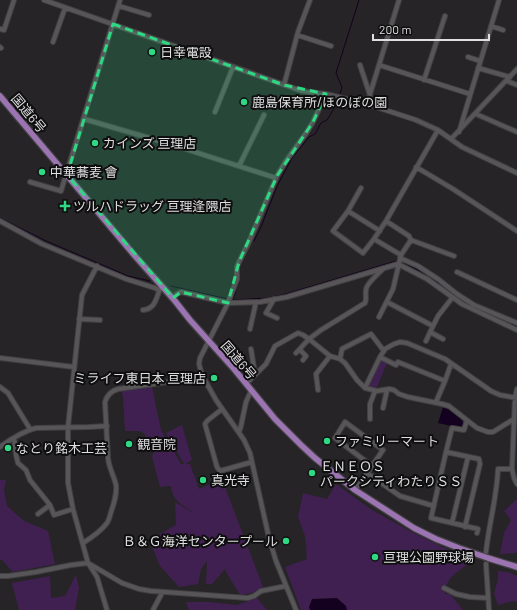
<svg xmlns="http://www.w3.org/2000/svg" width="517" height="610" font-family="Barlow,'Noto Sans JP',sans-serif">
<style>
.green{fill:#402050}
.water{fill:#14001f}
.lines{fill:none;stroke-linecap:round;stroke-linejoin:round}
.stream{stroke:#14001f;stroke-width:1}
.minor-casing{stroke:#414042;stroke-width:6}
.highway-casing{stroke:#414042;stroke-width:8}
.minor{stroke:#575558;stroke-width:4}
.highway{stroke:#9b74b1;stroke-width:5.5}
.marked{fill:#2fd883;fill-opacity:0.2;stroke:#2fd883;stroke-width:3;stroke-dasharray:8 5;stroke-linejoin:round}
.poi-dot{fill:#2fd883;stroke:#0f0e0f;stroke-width:1.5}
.labels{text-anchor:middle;stroke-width:4;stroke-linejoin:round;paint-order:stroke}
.poi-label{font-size:13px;fill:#dfdee0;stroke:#0f0e0f;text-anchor:start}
.street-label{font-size:13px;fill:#dfdee0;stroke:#0f0e0f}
</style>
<rect width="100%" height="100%" fill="#262427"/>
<path class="green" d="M380 359 387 363 377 387 374 388 369 385Z
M152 387 161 430 181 464H184L166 433 182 425 192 460 185 464H190L199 489 222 479 263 587 252 593 240 595 226 572 225 569 212 584H206L207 561 201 569 198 584 179 587 160 566 149 540 176 525 175 502 195 514C184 505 172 502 171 486L160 487 152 457 154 451 152 448 147 446 145 434 140 431H125L123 397 122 393V390Z
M0 480H6L4 489 7 506 24 521 48 531 55 564 13 572 2 560H0Z
M336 484 372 510 408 530 440 546 472 559C465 569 452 572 447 584 445 587 445 591 445 594H450L463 610H301L285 567 307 559 305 536 298 517 303 493 327 499Z
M517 499V553L500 554 504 533 511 520 504 511Z
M498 571 508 572 517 576V602L513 601 498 605 494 594 498 579Z
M76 575 79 588 75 610H19L12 583 50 576 51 598 65 596Z
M257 598 267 610H189L186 602H209L237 605Z"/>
<path class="water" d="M443 407 447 408 462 420 463 423V426L460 428 438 423Z
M337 598 346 606 347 610H310L309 607 312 599Z"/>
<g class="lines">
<path class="stream" d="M340 94 342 87 336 73 359 0
M0 218 46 241 100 264 128 276 150 281
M254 241 261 227 277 186 292 158 309 137 315 134 321 123 327 120 339 100
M402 262 424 273 467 304 474 308
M171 286 228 299
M233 299 236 291
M231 300 268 298 282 295 396 261
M490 315 517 326"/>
<defs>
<path id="minor" d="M44 0 302 91 326 94 367 104 416 120 438 130 462 147 517 173
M119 6 149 15
M491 26 503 30
M0 29 4 30 14 0
M297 35 331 46
M53 42 65 8
M0 47 1 48
M468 57 480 61
M360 65 370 95
M379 65 470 94
M478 68 510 77
M424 80 445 16
M507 81 517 85
M284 85 298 32 310 0
M367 104 399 0
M215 112 233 67
M476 114 517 132
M84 119 170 144 276 178
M459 132 499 0
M451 139 517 69
M239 166 264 115
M416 167 453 189 517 231
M30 182 61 191 120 0
M361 188 348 211 333 231 363 253 374 239 401 255
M348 211 380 231
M0 221 42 244 126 279 155 288 159 290
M374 239 386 221
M411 240 454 256
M400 258 418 266 438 279 457 294 474 305 517 323
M97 266 82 295 68 427V483L73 509 88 563 97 577 107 610
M457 272 517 300
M173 298 177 294 181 292 228 303 260 302 287 297 398 264 427 279 462 304 517 330
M274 299 266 313 277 318
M387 302 433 326 438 316 452 298
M143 310C155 309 156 299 160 289
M379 317 393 289 401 255 411 240 409 236 386 221 438 130
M79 319 100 320
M250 329 256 302
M430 332 443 339
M426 341 433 326
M251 349 255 374
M300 350 306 356 303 360
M296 353 309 339 321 330 365 303C367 299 365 295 366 290 366 284 378 274 383 269
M380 357 396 365 398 362 445 381 436 402
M0 358 74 367
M340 359 342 349 371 334 384 351
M445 381 451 364
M246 384 266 364 275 346 298 333 303 335 309 339 330 356 340 359 345 363 357 380 365 388 377 391 389 389 394 390 399 394 408 397 442 404 449 406 477 428 488 432H493L514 419
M0 387 8 393 30 429
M365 388 380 357 385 349 394 344 400 342 407 343 445 359 491 391 500 395 517 398
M517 389 515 397 512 469 514 478 517 484
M318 390 316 374 330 356
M383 408 387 390
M222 409 207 421 205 424 217 467 220 471 252 462
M370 419V404L375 391
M239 432 241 426 246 402 251 391
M14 438 16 455 18 463 26 470 30 480 50 505 54 515 73 509
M0 447C11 439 23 431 36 428L89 427 107 426
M446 452 452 428 464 430 467 420
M367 473 400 496 434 506
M355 490 372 466 383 450 345 422 335 438 372 466
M38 514 50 505
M452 523 468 457
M465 527 480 464 479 459 446 452 431 518 478 529 477 533
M83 543C91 538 101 531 107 523 109 520 110 516 111 512 114 503 117 495 116 485 114 476 109 468 108 458L105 402C107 395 111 391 118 389L168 382 188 378 202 375
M486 552C489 523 497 497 498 469H512
M486 564 489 610
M0 576H8L36 572 71 565 88 563 122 583 139 589 151 591 248 598 254 596 261 591 286 586
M444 588 456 594 470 597 488 598
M153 610 162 593
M296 610 276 561 269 538 250 453 244 440 216 400 202 375 199 364 200 358 228 303 237 279V267L239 262 249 242 277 176 286 161 307 132 313 122 326 94"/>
<path id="highway" d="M0 96 135 256 175 301 190 320 234 369 275 419 301 445 315 458 355 490 414 528 436 539 459 548 488 558 517 567"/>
</defs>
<use href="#minor" class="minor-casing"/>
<use href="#highway" class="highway-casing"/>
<use href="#minor" class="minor"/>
<use href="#highway" class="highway"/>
</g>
<path class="marked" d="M113 24 284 85 326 94 313 122 277 176 239 262 228 303 181 292 173 298 67 175Z"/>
<g class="poi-dot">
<circle cx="152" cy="52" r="4"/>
<circle cx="244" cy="102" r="4"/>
<circle cx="95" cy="143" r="4"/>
<circle cx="42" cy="172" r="4"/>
<path d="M63 200h4v4h4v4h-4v4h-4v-4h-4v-4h4z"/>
<circle cx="214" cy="378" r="4"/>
<circle cx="327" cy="441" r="4"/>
<circle cx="129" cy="444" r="4"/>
<circle cx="8" cy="448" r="4"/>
<circle cx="312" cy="473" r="4"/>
<circle cx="203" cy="480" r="4"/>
<circle cx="286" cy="541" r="4"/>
<circle cx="375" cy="557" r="4"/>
</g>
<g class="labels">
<g class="poi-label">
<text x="160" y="57">日幸電設</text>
<text x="252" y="107">鹿島保育所/ほのぼの園</text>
<text x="103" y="148">カインズ 亘理店</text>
<text x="50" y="177">中華蕎麦 會</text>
<text x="73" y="211">ツルハドラッグ 亘理逢隈店</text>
<text x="206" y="383" text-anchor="end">ミライフ東日本 亘理店</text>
<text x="335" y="446">ファミリーマート</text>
<text x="137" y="449">観音院</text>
<text x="16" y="453">なとり銘木工芸</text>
<text x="320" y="471">ＥＮＥＯＳ<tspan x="320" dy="15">パークシティわたりＳＳ</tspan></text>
<text x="211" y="485">真光寺</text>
<text x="278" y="546" text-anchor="end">Ｂ＆Ｇ海洋センタープール</text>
<text x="383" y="562">亘理公園野球場</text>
</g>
<g class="street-label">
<text transform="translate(29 113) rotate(50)" y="5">国道6号</text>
<text transform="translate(239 360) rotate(49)" y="5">国道6号</text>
</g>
</g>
<path d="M373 34v6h116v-6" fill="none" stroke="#dfdee0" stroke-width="2"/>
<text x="379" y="34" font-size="12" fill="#dfdee0" stroke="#0f0e0f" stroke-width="3" paint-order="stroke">200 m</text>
</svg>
